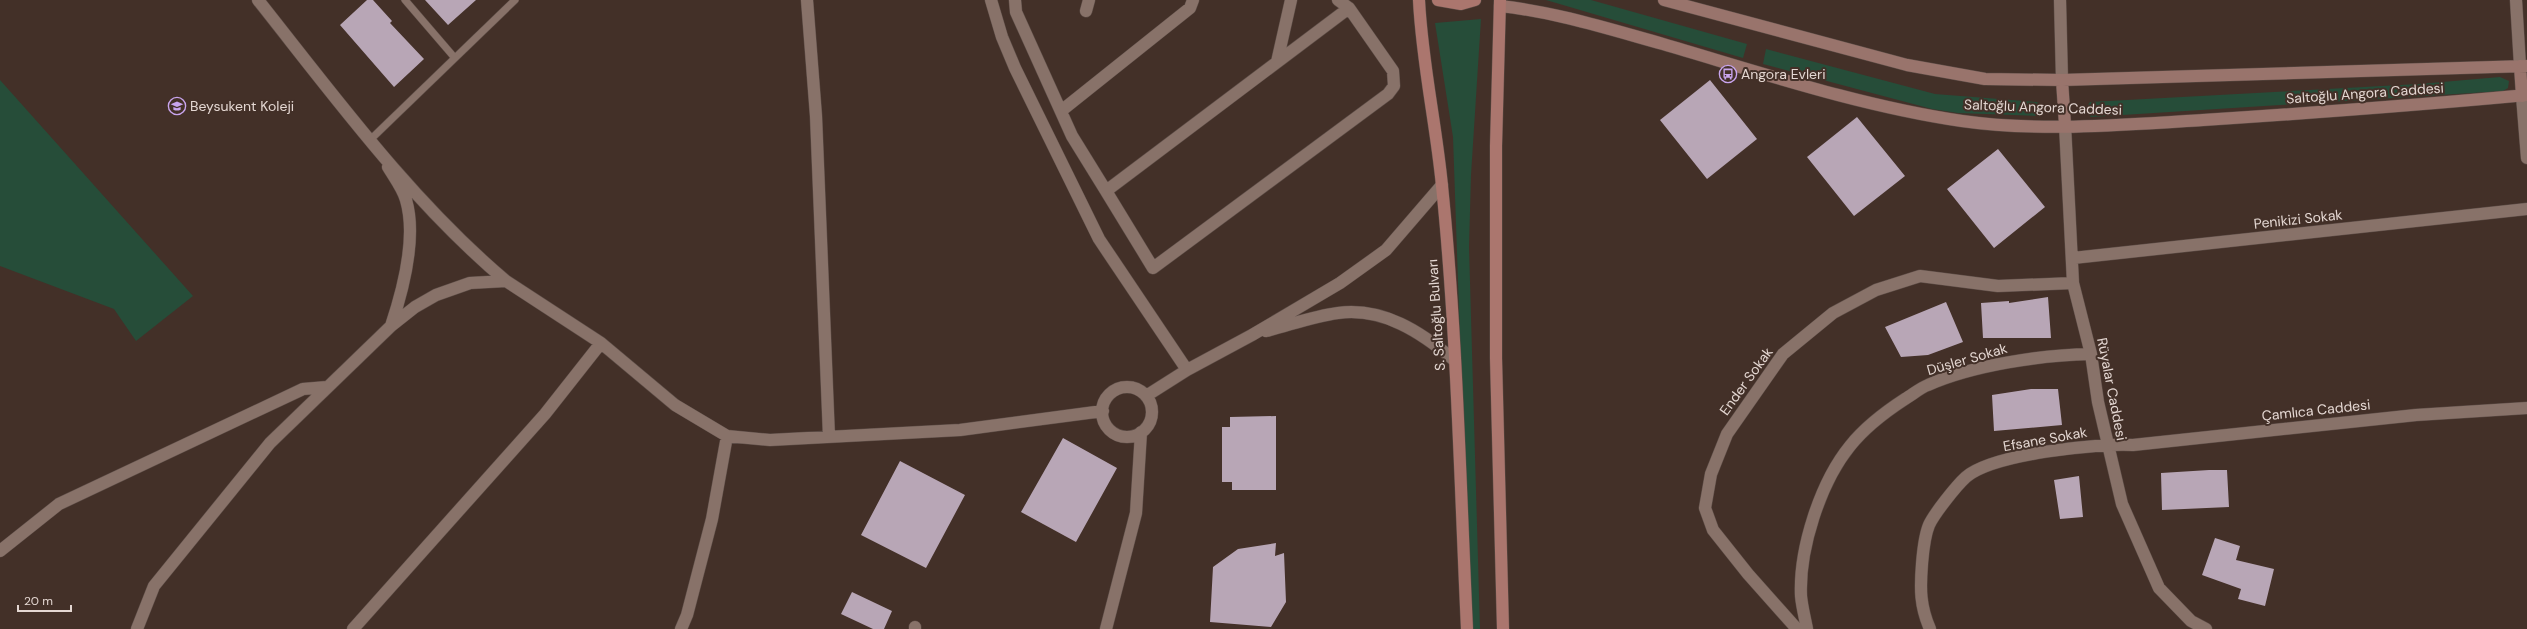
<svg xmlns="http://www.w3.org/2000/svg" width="2527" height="629" font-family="'DM Sans',sans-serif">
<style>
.green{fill:#264d39}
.building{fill:#b8a6b6}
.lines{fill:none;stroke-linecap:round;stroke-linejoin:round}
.lane-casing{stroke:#5d4d47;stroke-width:8}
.street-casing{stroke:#5d4d47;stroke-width:13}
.secondary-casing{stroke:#5d4d47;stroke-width:13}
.primary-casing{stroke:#5d4d47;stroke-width:13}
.lane{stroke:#887269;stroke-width:7}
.street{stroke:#887269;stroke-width:12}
.secondary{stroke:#99746c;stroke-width:12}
.primary{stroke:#ab766e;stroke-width:12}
.labels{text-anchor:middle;stroke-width:4;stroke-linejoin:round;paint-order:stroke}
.poi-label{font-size:14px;fill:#e4d7d2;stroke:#433028;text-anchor:start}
.street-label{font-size:14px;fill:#e4d7d2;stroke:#433028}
</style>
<rect width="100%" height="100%" fill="#433028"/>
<path class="green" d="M1546 0H1591L1747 44 1743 58Z
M1481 19 1471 175 1469 247 1480 629H1470L1453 137 1435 23Z
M1766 49 1935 94 2036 102 2043 104 2044 107 2039 116 1958 113 1932 109 1763 64Z
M2500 77 2509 81 2508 88 2503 91 2091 117 2084 111 2090 102 2419 84Z
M0 80 193 296 136 341 114 309 0 266Z"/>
<path class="building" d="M367 0H373L392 21 390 23 424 59 394 87 340 25Z
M425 0H476L448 25Z
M1710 80 1757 139 1707 179 1660 120Z
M1857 117 1905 176 1854 216 1807 157Z
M1998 149 2045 207 1994 248 1947 189Z
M2048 297 2051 338H1983L1981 303 2009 301V303Z
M1946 302 1963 342 1928 355 1901 357 1885 327Z
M2031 389H2058L2062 425 1994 431 1992 395Z
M1276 416V490H1232V482H1222V427H1230V417Z
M1063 438 1117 468 1076 542 1021 512Z
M900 461 965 495 926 568 861 535Z
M2209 470H2227L2229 507 2162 510 2161 473Z
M2079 476 2083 517 2060 519 2054 480Z
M2215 538 2240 546 2236 560 2274 569 2265 606 2238 599 2241 589 2202 575Z
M1276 543 1275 556 1284 553 1286 602 1271 627 1210 622 1213 567 1238 549Z
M852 592 892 611 884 629H873L841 614Z"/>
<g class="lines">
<defs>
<path id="lane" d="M405 0 454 57
M370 140 515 0"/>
<path id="street" d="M258 0C335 97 411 201 506 281
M807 0 816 116 829 437
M991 0 1002 37 1015 68 1099 239 1187 370
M1015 0 1016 12 1072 136 1106 191 1349 8 1338 0
M2060 0 2062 80
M2516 0 2520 66
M1086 11 1089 0
M1277 62 1291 0
M2522 96 2527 158
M1061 111 1190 8 1193 0
M2065 125 2073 283 2091 354 2098 402 2122 504 2159 588 2191 621 2206 629
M388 167C394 177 403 189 406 200 417 237 403 290 391 326
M1106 191 1153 268 1388 94 1394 86 1393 71 1349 8
M2073 258 2527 209
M1266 331C1290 325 1314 316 1338 313 1383 307 1421 332 1454 360
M1102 412a25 25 0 1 1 50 0a25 25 0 1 1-50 0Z
M1146 396 1187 370 1252 335 1340 283 1386 250 1442 185
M0 551 59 504 303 389 327 387
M915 627V629
M137 629 154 586 270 443 391 326 415 307 436 295 470 283 506 281 601 343 675 405 727 436 770 440 960 430 1103 411
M353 629 545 414 601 343
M681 629 687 615 712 519 727 436
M1106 629 1136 513 1141 432
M1797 629 1748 574 1713 530 1705 508 1711 474 1727 434 1783 354 1833 313 1876 290 1920 276 1998 286 2073 283
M1807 629C1805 618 1802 607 1801 596 1799 549 1820 483 1850 446 1865 427 1885 412 1905 399 1912 395 1920 388 1928 385 1973 365 2042 355 2091 354
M1930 629C1920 606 1920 589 1922 564 1923 552 1924 537 1929 525 1934 514 1956 486 1966 477 1993 454 2097 443 2133 445L2416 415 2527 408"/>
<path id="secondary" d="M1664 0 1907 65 1985 79 2062 80 2527 66
M1500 6C1556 12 1609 29 1663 44 1762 73 1860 106 1962 121 2039 132 2126 125 2203 120 2311 113 2419 105 2527 95
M2520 66 2522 96
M2062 80 2065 125"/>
<path id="primary" d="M1419 0C1422 63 1436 123 1442 186 1457 333 1460 481 1467 629
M1438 0 1461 4 1475 0
M1500 0 1496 146V358L1503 629"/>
</defs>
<use href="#lane" class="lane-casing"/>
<use href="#street" class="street-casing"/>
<use href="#secondary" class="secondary-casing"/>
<use href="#primary" class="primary-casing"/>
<use href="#lane" class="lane"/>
<use href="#street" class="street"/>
<use href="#secondary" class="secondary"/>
<use href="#primary" class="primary"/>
</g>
<defs>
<symbol id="bus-ring" viewBox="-11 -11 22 22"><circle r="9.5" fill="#433028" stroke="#c9a5ee" stroke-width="1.5"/><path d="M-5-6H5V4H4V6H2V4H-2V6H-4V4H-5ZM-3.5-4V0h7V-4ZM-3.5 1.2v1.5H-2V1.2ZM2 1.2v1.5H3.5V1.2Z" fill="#c9a5ee"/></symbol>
<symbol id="school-ring" viewBox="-11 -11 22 22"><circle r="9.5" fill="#433028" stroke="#c9a5ee" stroke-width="1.5"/><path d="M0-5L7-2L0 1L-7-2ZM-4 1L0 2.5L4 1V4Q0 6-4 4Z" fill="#c9a5ee"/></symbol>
</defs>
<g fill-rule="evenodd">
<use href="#bus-ring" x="1718" y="64" width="20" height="20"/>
<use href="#school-ring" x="167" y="96" width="20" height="20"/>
</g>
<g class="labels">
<g class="poi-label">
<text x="1741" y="79">Angora Evleri</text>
<text x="190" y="111">Beysukent Koleji</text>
</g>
<g class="street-label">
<text transform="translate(2365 93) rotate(-4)" y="5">Saltoğlu Angora Caddesi</text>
<text transform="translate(2043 107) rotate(2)" y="5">Saltoğlu Angora Caddesi</text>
<text transform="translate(2298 219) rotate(-6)" y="5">Penikizi Sokak</text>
<text transform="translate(1436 315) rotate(-94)" y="5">S. Saltoğlu Bulvarı</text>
<text transform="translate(1967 359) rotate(-16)" y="5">Düşler Sokak</text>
<text transform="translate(1746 381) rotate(-54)" y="5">Ender Sokak</text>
<text transform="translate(2112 389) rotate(79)" y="5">Rüyalar Caddesi</text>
<text transform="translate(2316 410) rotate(-6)" y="5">Çamlıca Caddesi</text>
<text transform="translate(2045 439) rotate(-10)" y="5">Efsane Sokak</text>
</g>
</g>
<path d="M18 605v6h53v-6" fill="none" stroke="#e4d7d2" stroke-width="2"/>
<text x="24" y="605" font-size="12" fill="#e4d7d2" stroke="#433028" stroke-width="3" paint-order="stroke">20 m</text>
</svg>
